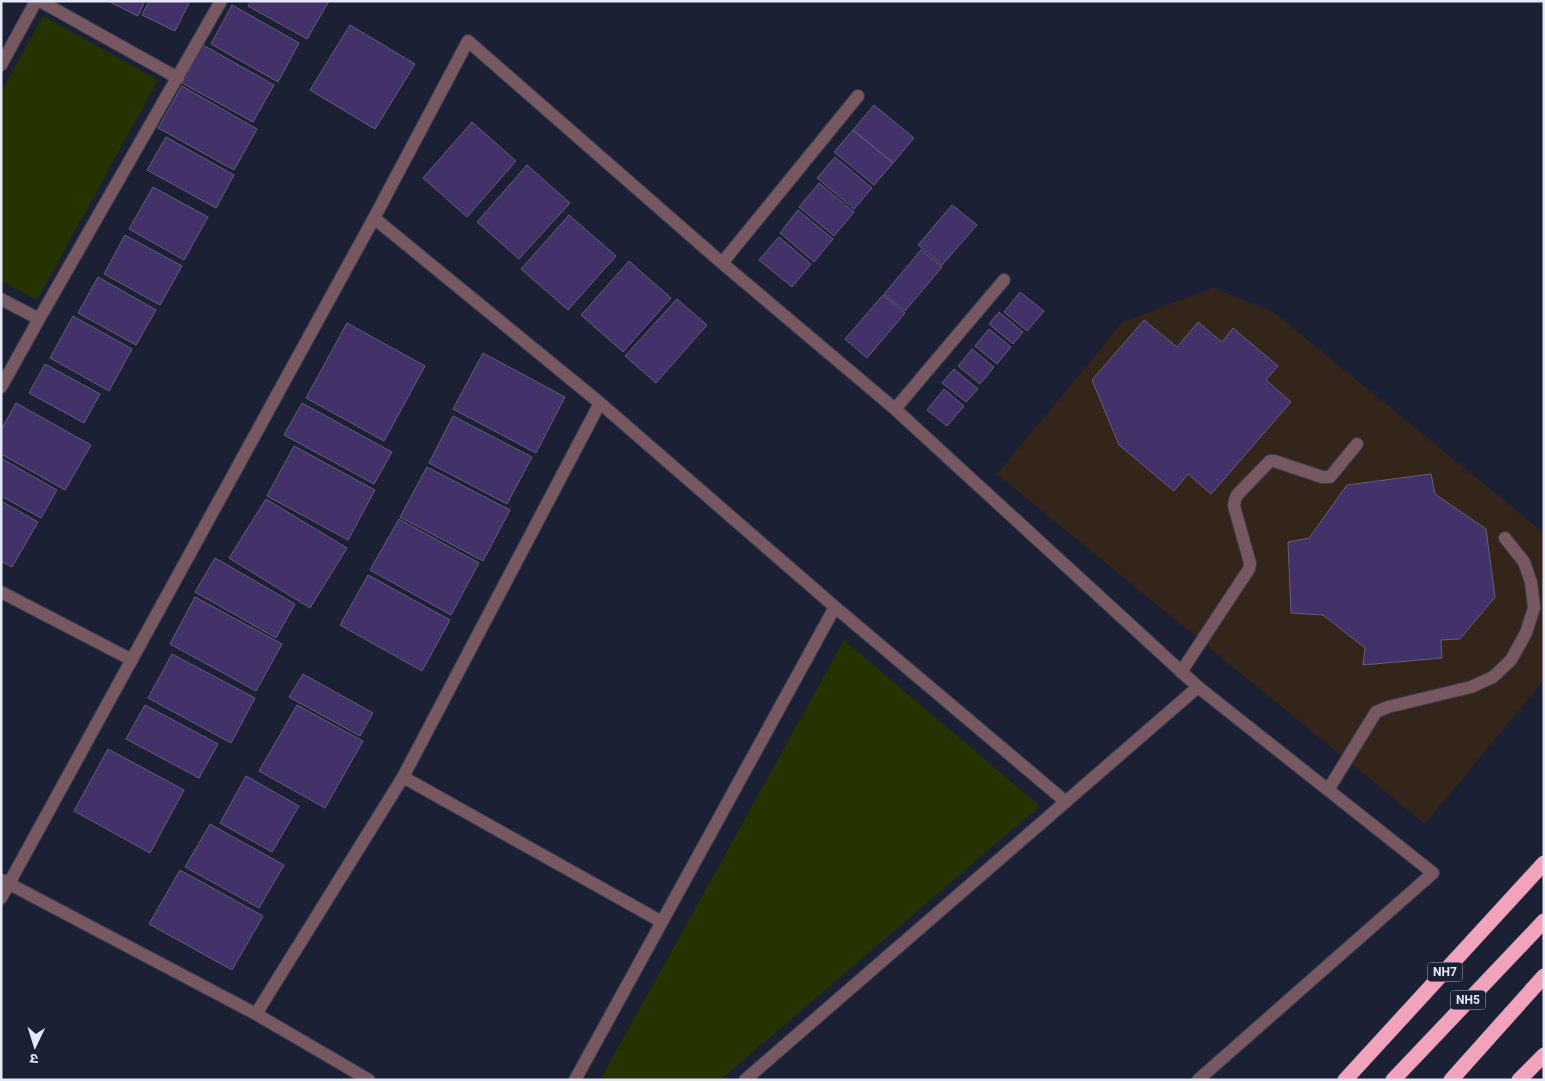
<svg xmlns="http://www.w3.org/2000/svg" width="1545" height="1081" font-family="Roboto,'Noto Sans Devanagari',sans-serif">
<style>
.commercial{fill:#34251a}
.green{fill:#253300}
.building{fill:#43316a;stroke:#645e78}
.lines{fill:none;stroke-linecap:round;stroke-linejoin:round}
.lane-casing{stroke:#373c50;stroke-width:14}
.street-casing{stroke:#373c50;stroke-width:14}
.highway-casing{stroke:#373c50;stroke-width:16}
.lane{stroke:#775861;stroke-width:12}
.street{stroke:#775861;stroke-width:12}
.highway{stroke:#f0a3ba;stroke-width:15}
.labels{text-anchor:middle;stroke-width:4.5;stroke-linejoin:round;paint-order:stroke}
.shield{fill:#1b2035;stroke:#a8acbd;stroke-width:1}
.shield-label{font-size:12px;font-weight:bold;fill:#e4e8f7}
</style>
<rect width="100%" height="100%" fill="#1b2035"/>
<path class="commercial" d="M1213 288 1272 311 1544 533V680L1425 824 997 474 1123 322Z"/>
<path class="green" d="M43 16 158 80 37 300 1 281V92Z
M844 640 1040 806 720 1080H600Z"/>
<path class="building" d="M108 1H145L138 16Z
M149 1H190L175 31 142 15Z
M251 1H329L307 39 248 6Z
M232 5 299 43 278 82 211 44Z
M350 25 415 64 375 129 310 90Z
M203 45 274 85 253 122 182 83Z
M182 86 257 129 234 170 158 128Z
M874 105 914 138 893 163 853 130Z
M472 122 516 161 467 217 423 178Z
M853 130 893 163 874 185 834 152Z
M166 137 234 175 216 208 147 170Z
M835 157 872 188 854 209 817 178Z
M527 165 570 203 519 259 477 222Z
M819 183 854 212 834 236 799 207Z
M153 187 208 217 184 260 129 229Z
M952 205 977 225 942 265 918 245Z
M798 210 833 239 814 262 780 233Z
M569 215 616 256 568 310 521 269Z
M125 235 182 266 160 305 104 274Z
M779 237 811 264 792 287 759 260Z
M921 250 942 267 905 311 884 294Z
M629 261 671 298 623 352 581 315Z
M98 277 156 310 136 345 78 313Z
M1020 292 1044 311 1027 331 1004 312Z
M883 295 905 313 867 358 845 339Z
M677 299 707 325 656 383 625 356Z
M999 312 1023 332 1013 344 989 324Z
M73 316 132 349 109 391 50 358Z
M1144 320 1177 347 1198 322 1222 342 1233 328 1278 366 1266 380 1291 402 1211 494 1188 474 1174 491 1119 445 1092 380Z
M347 323 425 366 384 441 306 398Z
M989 329 1011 347 997 364 975 346Z
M972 349 994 367 980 384 958 366Z
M483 353 565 397 536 453 453 409Z
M45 364 100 394 84 423 29 393Z
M954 369 978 389 966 402 942 383Z
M944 389 964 406 947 426 927 410Z
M16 403 91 445 65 490 1 454V430Z
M302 403 392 452 374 484 284 435Z
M453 416 532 457 507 504 429 463Z
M294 446 375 490 348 540 267 496Z
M1 458 57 490 41 518 1 496Z
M427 467 510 510 483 561 400 517Z
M1431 474 1435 494 1486 529 1495 597 1460 639 1441 640 1442 658 1363 665 1365 648 1323 615 1291 613 1288 542 1309 538 1347 485Z
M266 499 347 548 310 608 229 558Z
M1 501 38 522 12 567 1 561Z
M399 519 479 563 451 615 370 570Z
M215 558 295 604 276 638 195 592Z
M368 575 450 620 422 671 340 625Z
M195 597 282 644 256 691 170 644Z
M172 654 255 698 231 743 148 698Z
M303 674 373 713 360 736 289 697Z
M145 705 218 744 199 778 126 739Z
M297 705 363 741 325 808 259 771Z
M108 749 184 790 150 853 74 811Z
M246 776 299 806 272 852 220 823Z
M210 824 284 865 259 908 185 867Z
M180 870 263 916 232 970 149 924Z"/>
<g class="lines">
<defs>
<path id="lane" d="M1181 672 1249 569 1250 563 1234 506 1235 500 1237 495 1270 461H1274L1322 477H1330L1357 444
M1328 790 1376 712 1388 707 1471 687 1493 677 1511 660 1526 633 1534 608 1531 582 1524 562 1505 538"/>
<path id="street" d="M40 1 178 78
M1 65 36 1
M374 218 600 403 835 607 1066 802
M722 263 858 96
M1 299 39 319
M1 387 39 319 221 1
M895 409 1004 280
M1 592 132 660
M403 777 662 922
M2 880 256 1014 369 1080
M1 898 374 218 468 41 722 263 895 409 1198 687 1433 873 1198 1080
M256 1014 403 777 600 403
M575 1080 835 607
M745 1080 1198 687"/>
<path id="highway" d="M1345 1080 1544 863
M1393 1080 1544 921
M1451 1080 1544 976
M1519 1080 1544 1055"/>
</defs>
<use href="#lane" class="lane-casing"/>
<use href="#street" class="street-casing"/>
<use href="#highway" class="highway-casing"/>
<use href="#lane" class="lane"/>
<use href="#street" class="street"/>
<use href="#highway" class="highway"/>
</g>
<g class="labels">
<g class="shield">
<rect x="1427.5" y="962.5" width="35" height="19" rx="4"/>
<rect x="1450.5" y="990.5" width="35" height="19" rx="4"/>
</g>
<g class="shield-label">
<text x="1445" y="976">NH7</text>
<text x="1468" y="1004">NH5</text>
</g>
</g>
<rect width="1545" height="1081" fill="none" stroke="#e4e8f7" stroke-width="5"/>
<g transform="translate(35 1046) rotate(184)" stroke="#1b2035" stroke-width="4" paint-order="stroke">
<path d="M0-4L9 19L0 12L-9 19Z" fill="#e4e8f7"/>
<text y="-8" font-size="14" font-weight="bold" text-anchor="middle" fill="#e4e8f7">उ</text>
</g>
</svg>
